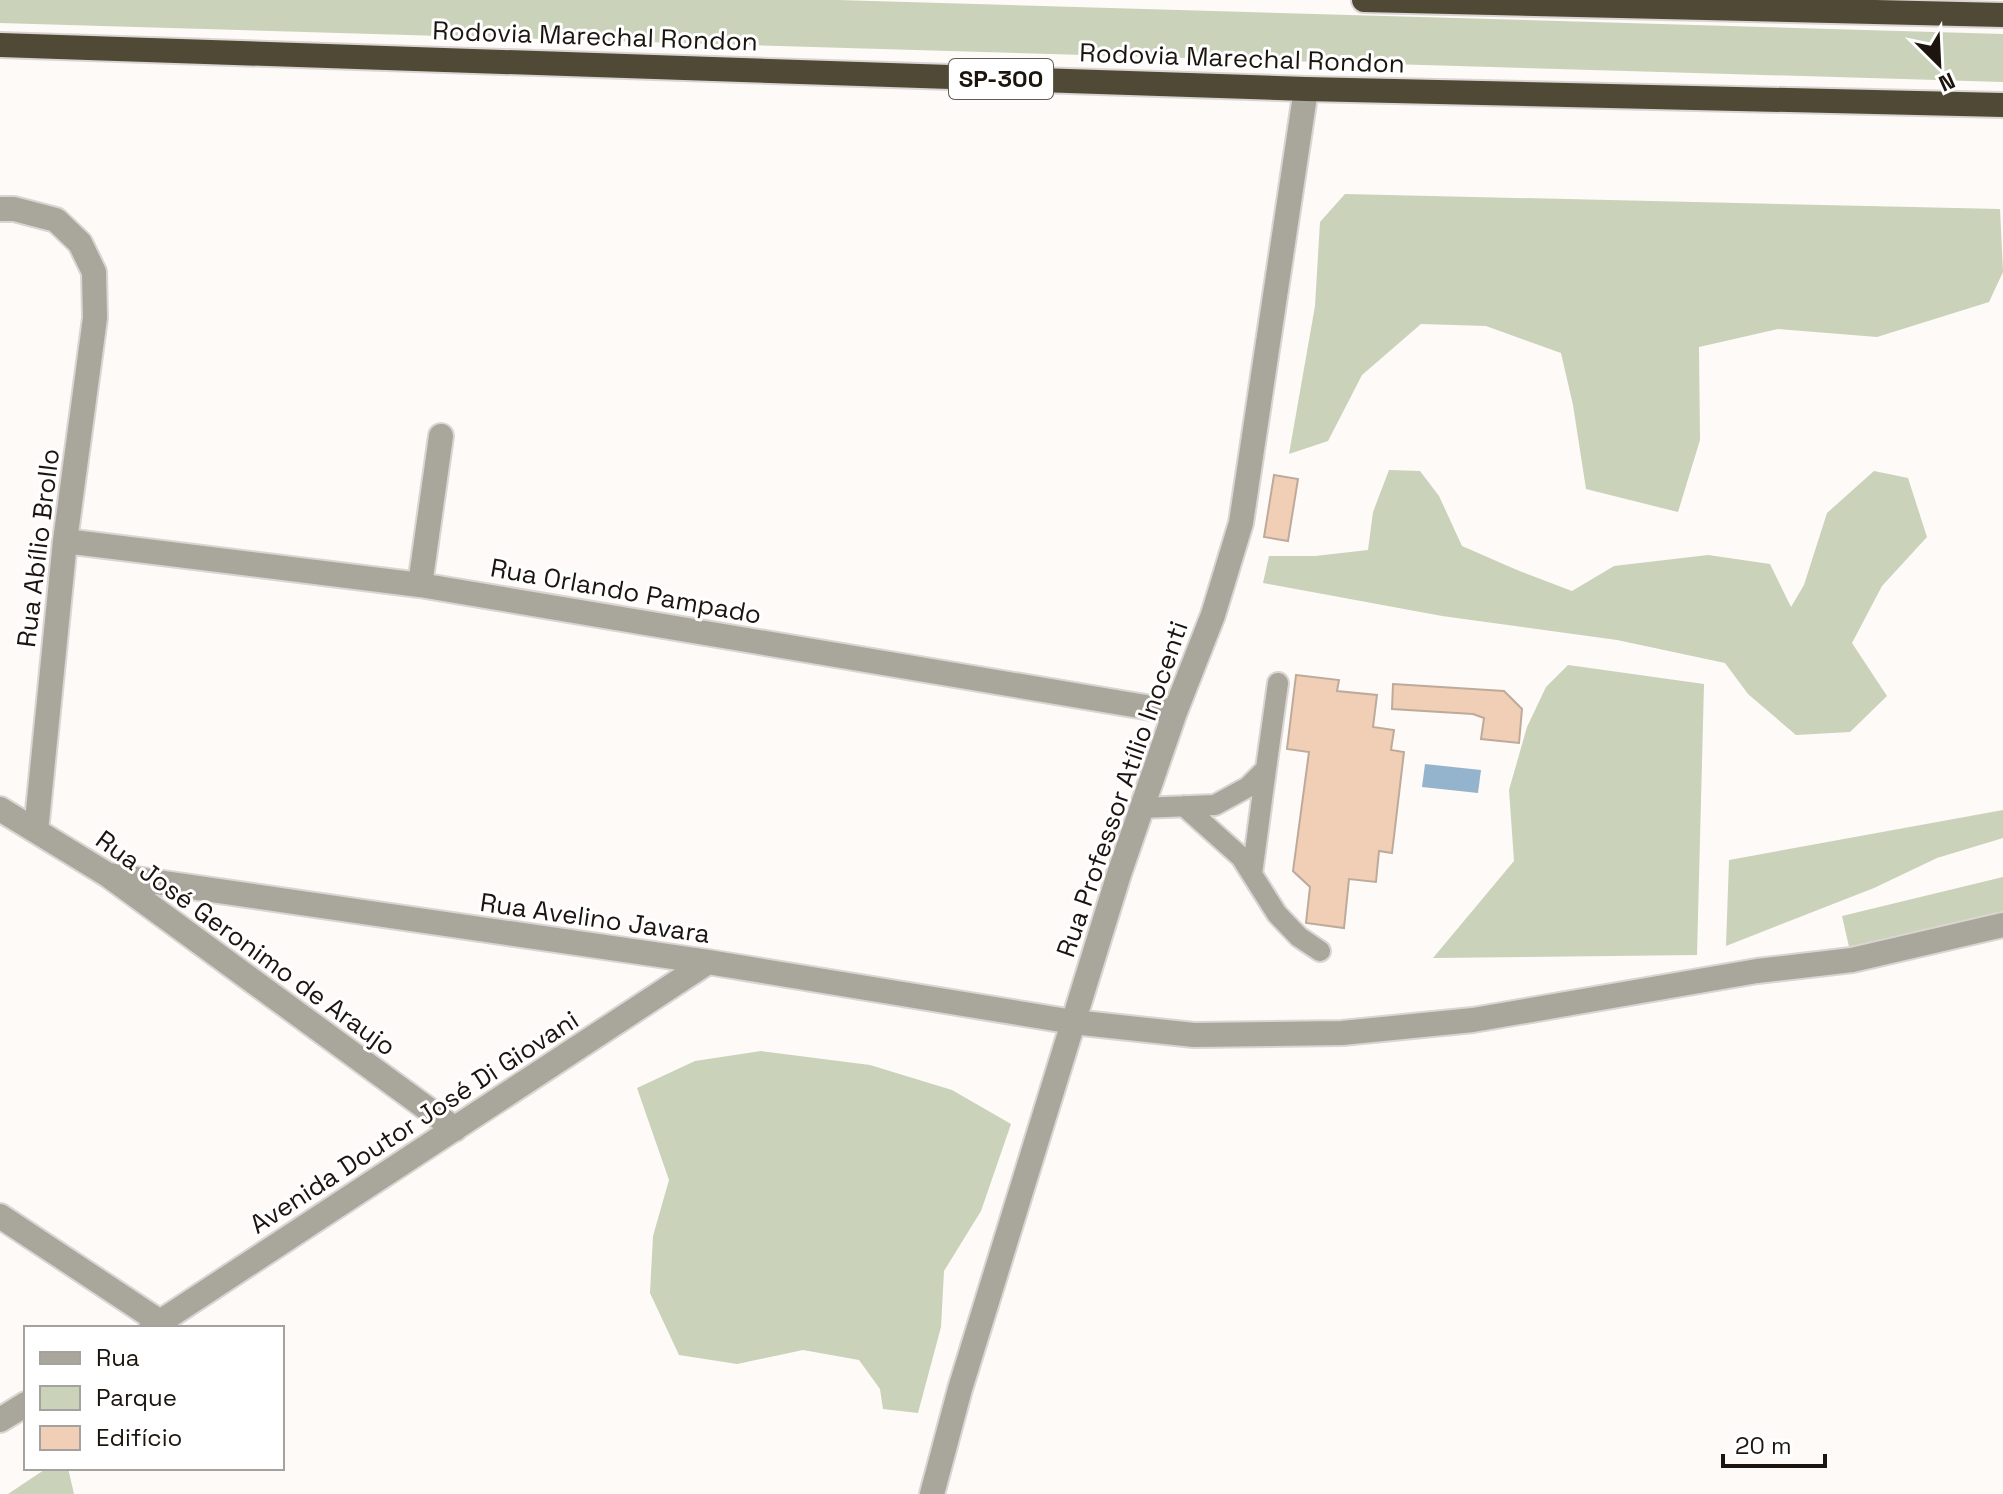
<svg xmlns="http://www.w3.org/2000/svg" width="2003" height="1494" font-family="'Space Grotesk',sans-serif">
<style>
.green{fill:#cad2b9}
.water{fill:#94b4ce}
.building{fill:#f1cfb6;stroke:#beaa9a;stroke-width:2}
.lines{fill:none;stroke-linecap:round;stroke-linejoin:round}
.lane-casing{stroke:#dad5d2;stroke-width:24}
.street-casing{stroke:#dad5d2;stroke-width:28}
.highway-casing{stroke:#dad5d2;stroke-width:28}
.lane{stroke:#a9a69c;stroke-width:20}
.street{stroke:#a9a69c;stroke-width:24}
.highway{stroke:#4f4935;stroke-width:24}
.labels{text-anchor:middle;stroke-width:6;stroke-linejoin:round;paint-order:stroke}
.shield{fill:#fff;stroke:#605b57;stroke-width:2}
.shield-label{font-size:24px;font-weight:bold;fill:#1c150f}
.street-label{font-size:26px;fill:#1c150f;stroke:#fff}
</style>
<rect width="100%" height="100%" fill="#fefaf7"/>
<path class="green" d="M0 0H837L2003 34V82L0 23Z
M1345 194 2000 209 2003 272 1989 302 1877 337 1778 329 1699 347 1700 440 1678 512 1586 489 1573 405 1561 353 1486 326 1421 324 1362 375 1328 441 1289 454 1315 306 1320 222Z
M1389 470 1420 471 1439 496 1462 546 1517 570 1572 591 1614 566 1708 555 1770 564 1791 607 1804 585 1827 513 1874 471 1908 478 1927 537 1882 586 1852 643 1887 696 1850 732 1796 735 1748 694 1725 663 1617 640 1442 616 1263 583 1269 556H1315L1368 550 1373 512Z
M1568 665 1704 684 1697 955 1433 958 1514 861 1509 790 1527 727 1546 687Z
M2003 810V838L1937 858 1874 888 1726 946 1729 860Z
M2003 877V924L1852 960 1842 916Z
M761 1051 870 1065 952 1090 1011 1124 981 1211 944 1271 941 1327 918 1413 883 1409 880 1389 859 1360 803 1350 737 1364 679 1355 650 1293 653 1236 669 1180 637 1088 695 1061Z
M47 1468H68L74 1494H8Z"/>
<path class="water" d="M1425 764 1481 770 1478 793 1422 787Z"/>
<path class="building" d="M1274 475 1298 479 1288 541 1264 537Z
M1296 675 1339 680 1337 691 1377 695 1373 727 1394 730 1391 750 1404 752 1392 853 1379 851 1376 882 1349 879 1344 928 1306 923 1310 887 1293 871 1309 752 1287 749Z
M1393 684 1504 691 1522 709 1519 743 1481 739 1484 718 1473 714 1392 709Z"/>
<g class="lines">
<defs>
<path id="lane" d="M1184 806 1241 857 1277 914 1299 937 1320 951
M1141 808 1215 805 1248 787 1266 769 1278 683
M1252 874 1266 769"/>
<path id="street" d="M0 209H14L56 220 80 243 94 272 95 318 65 541 36 831
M65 541 420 585 1175 712
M420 585 441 436
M0 809 108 875 455 1129
M108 875 708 962 1073 1022 1194 1035 1342 1033 1473 1020 1757 971 1852 960 2003 925
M0 1216 160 1322
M151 1328 708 962
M0 1420 26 1404
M932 1494 960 1389 1119 874 1175 712 1213 615 1241 523 1306 89"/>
<path id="highway" d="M1364 0 2003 15
M0 45 1306 89 2003 105"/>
</defs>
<use href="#lane" class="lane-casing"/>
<use href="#street" class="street-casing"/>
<use href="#highway" class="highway-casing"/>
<use href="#lane" class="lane"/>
<use href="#street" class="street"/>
<use href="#highway" class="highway"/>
</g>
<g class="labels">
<rect class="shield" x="949" y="59" width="104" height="40" rx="6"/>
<g class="shield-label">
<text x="1001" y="87">SP-300</text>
</g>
<g class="street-label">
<text transform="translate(595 36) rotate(2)" y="9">Rodovia Marechal Rondon</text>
<text transform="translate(1242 58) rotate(2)" y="9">Rodovia Marechal Rondon</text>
<text transform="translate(38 548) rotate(-83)" y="9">Rua Abílio Brollo</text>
<text transform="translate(626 591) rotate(10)" y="9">Rua Orlando Pampado</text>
<text transform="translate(1122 789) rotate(-71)" y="9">Rua Professor Atílio Inocenti</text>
<text transform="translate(595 918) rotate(8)" y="9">Rua Avelino Javara</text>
<text transform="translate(246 943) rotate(36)" y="9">Rua José Geronimo de Araujo</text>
<text transform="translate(414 1122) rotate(-33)" y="9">Avenida Doutor José Di Giovani</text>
</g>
</g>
<rect x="24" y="1326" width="260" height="144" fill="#ffffff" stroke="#a4a19f" stroke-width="2"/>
<rect x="40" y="1352" width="40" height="12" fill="#a9a69c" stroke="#a4a19f" stroke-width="2"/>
<text x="96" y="1366" font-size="24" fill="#1c150f">Rua</text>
<rect x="40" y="1386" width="40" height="24" fill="#cad2b9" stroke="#a4a19f" stroke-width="2"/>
<text x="96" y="1406" font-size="24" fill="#1c150f">Parque</text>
<rect x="40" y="1426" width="40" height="24" fill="#f1cfb6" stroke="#a4a19f" stroke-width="2"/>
<text x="96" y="1446" font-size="24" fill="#1c150f">Edifício</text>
<g transform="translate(1939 64) rotate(156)" stroke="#ffffff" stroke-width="6" paint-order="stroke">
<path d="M0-6L14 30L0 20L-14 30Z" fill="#1c150f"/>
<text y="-12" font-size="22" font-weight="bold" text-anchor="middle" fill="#1c150f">N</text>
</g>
<path d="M1723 1454v12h102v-12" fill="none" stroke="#1c150f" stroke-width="4"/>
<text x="1735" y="1454" font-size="24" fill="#1c150f" stroke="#ffffff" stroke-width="6" paint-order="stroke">20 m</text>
</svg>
